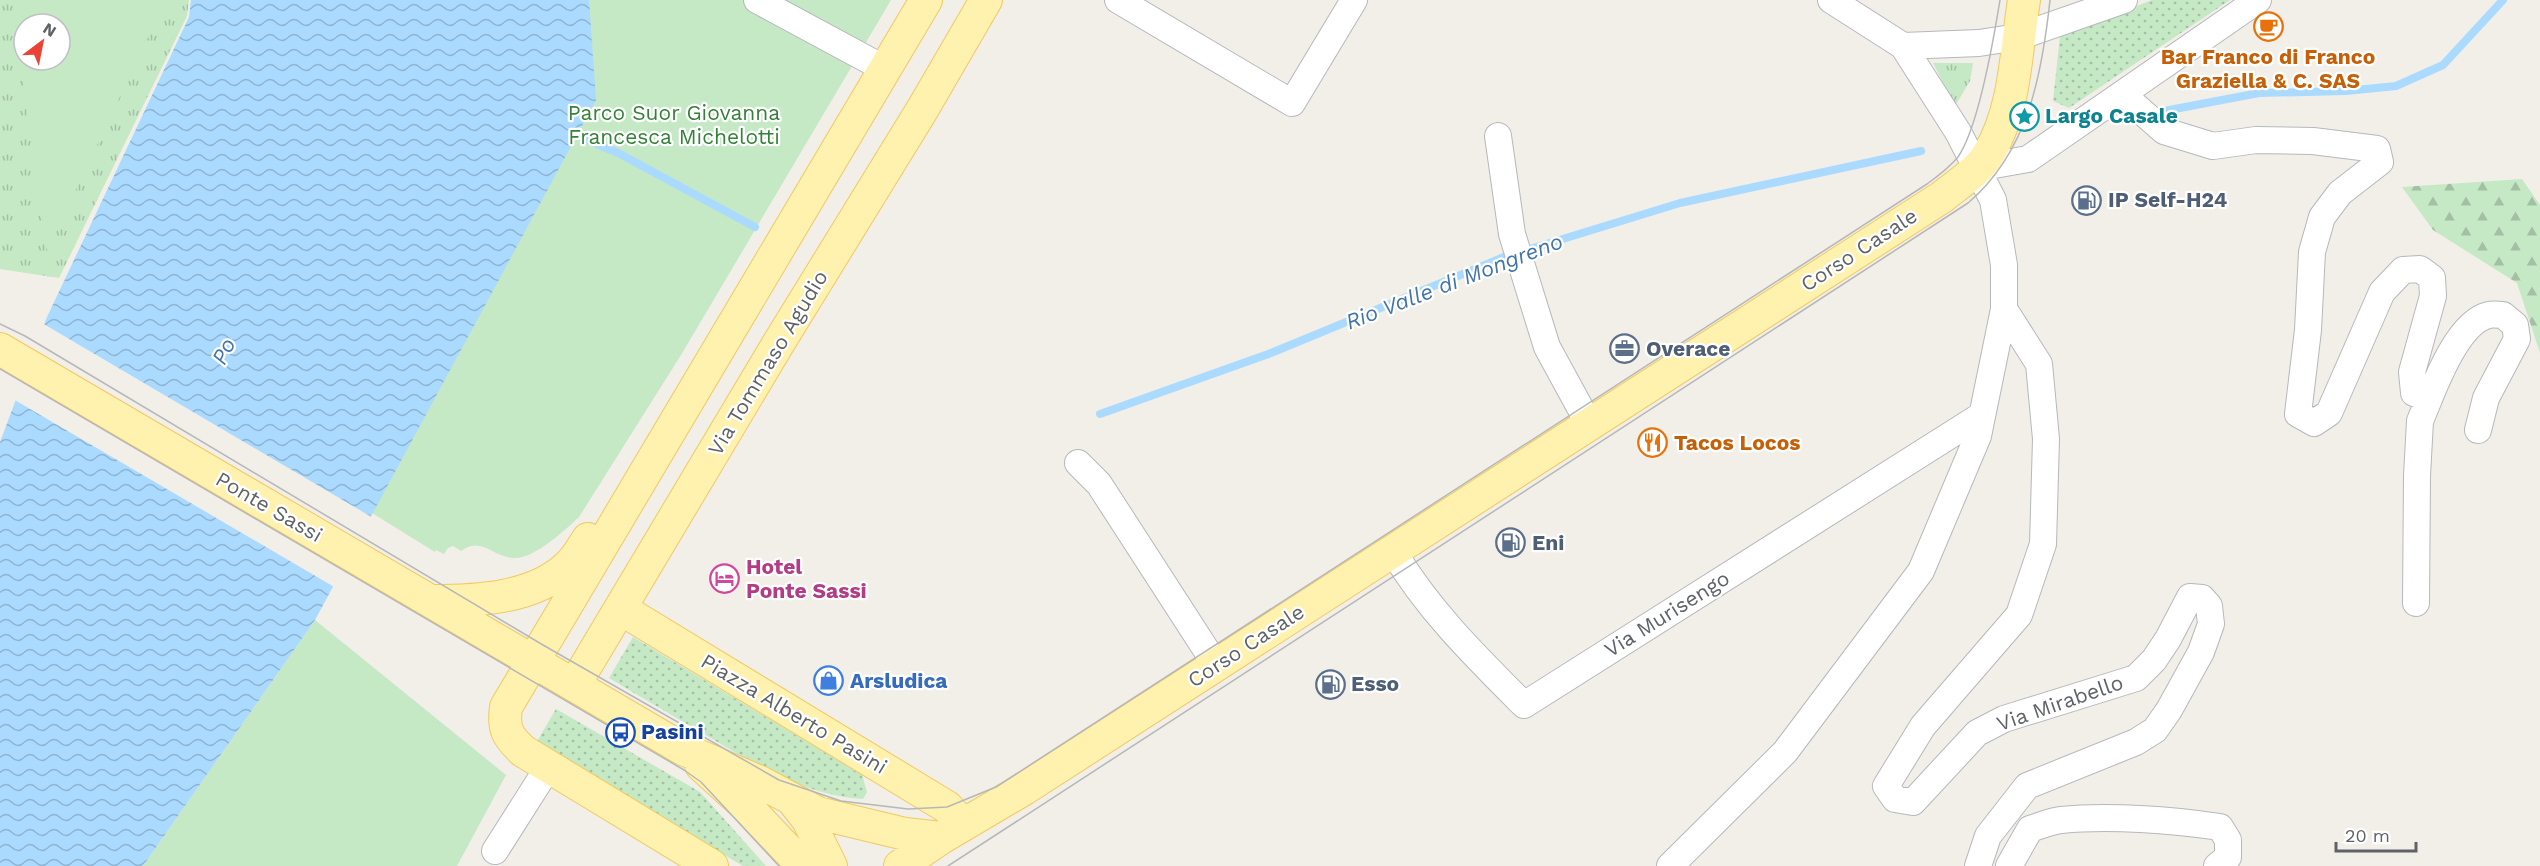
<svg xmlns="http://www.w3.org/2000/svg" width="2540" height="866" font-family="'Work Sans',sans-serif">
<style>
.grass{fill:url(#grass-tufts);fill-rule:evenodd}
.forest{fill:url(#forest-firs)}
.park{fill:#c5e8c5;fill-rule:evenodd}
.garden{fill:url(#garden-dots)}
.water{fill:url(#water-waves)}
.pier{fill:#f1efe8}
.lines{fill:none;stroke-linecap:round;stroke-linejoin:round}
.stream{stroke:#aadaff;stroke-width:8}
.minor-casing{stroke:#b5b8bc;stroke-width:28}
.major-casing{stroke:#f2c960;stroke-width:34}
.minor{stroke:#fff;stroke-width:26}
.major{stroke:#fff2af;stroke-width:32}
.tram{stroke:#b6b7b8;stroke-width:1.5}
.labels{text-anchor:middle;stroke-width:4.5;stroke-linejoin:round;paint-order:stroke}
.food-label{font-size:21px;font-weight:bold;fill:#c56008;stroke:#fff}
.park-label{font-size:21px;fill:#348238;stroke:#fff}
.culture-label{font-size:21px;font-weight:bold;fill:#0d838f;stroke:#fff;text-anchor:start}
.service-label{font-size:21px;font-weight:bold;fill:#4e5e75;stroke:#fff;text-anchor:start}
.street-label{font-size:21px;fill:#5f6368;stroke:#fff}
.hotel-label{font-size:21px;font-weight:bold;fill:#b23c85;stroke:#fff;text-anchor:start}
.shop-label{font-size:21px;font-weight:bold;fill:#366cbe;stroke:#fff;text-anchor:start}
.transit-label{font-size:21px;font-weight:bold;fill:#164399;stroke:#fff;text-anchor:start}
.water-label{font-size:22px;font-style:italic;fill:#4174aa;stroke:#fff}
</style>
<defs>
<pattern id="grass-tufts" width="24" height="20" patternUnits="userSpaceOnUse" patternTransform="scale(1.5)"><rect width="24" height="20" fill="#c5e8c5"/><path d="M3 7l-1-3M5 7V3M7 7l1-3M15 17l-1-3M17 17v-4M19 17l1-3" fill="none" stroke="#a3c0a4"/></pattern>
<pattern id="forest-firs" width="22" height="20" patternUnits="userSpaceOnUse" patternTransform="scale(1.5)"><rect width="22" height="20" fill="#c5e8c5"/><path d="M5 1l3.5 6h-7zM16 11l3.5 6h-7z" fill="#a3c0a4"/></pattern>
<pattern id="garden-dots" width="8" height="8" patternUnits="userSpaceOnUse" patternTransform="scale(1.5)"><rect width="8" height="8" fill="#c5e8c5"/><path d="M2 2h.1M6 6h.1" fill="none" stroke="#a3c0a4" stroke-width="1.8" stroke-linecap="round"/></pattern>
<pattern id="water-waves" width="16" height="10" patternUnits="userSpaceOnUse" patternTransform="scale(1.5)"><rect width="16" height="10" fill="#aadaff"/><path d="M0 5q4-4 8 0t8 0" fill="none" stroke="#8eb4d2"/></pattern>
</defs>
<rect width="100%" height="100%" fill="#f1efe8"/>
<path class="grass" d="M0 0H189L187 16 59 278 0 269ZM24 24H60V60H24Z
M1933 63H1973L1970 81 1955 106Z"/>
<path class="forest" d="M2522 179 2540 205V353L2517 283 2433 230 2402 187Z"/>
<path class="park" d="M12 0H162L160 12 47 251ZM24 24H60V60H24Z
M558 0H891L681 355 579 517C565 530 533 560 513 558 493 557 481 536 461 551L453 546 448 548 444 554 436 550 435 552 351 500Z
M315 620 506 775 457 866H143Z"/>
<path class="garden" d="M2152 0H2230L2069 108 2053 101 2060 36Z
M633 637 862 775 867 792 863 799C805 796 753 763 704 734 672 715 640 697 609 678Z
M556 709 700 792 766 866H743L536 743Z"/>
<path class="water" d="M191 0H589L596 100 315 620 143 866H0V442L47 317 189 17Z"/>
<path class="pier" d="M42 323 375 519 336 588 13 399Z"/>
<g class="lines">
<path class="stream" d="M2164 111 2259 93 2346 91 2396 86 2443 65 2503 0
M568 136 577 135 620 154 755 227
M1100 414 1271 353 1504 257 1680 203 1921 151"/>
<defs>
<path id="minor" d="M757 0 885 69
M1118 0 1292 103 1354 0
M1903 46 1979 43 2018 37 2124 0
M2123 95 2164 131 2213 146 2256 140 2313 141 2377 149 2380 162 2340 193 2322 217 2312 252 2308 330 2298 414 2314 423 2329 413 2382 292 2403 270 2420 269 2432 278 2433 296 2412 372 2414 393 2429 399 2420 421 2417 476 2416 603
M1498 136 1512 234 1547 347 1589 424
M1977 168 2028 159 2258 0
M2429 399C2439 374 2461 321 2489 315 2493 314 2499 315 2503 315L2515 325 2517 339 2486 398 2478 430
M1078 463 1099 484 1216 665
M1393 551C1428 610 1476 657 1524 705L1982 415
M495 851 549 766
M1670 866 1785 752 1921 571 1978 436 2004 309V265L1993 200 1958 132 1903 46 1831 0
M1978 866 1988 836 2027 786 2136 742 2155 730 2169 710 2201 652 2211 624 2209 606 2202 598 2190 597 2168 639 2154 660 2136 678 2004 719 1977 733 1913 802 1895 799 1886 786 1923 726 2019 615 2043 544 2046 439 2039 364 2004 309
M2009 866 2030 829C2040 826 2051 821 2061 820 2109 815 2172 820 2220 827L2228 840V857L2217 866"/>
<path id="major" d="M0 349 683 749 762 783 818 813 905 834 941 838
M431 601C475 601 534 599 568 566 576 559 582 548 588 539
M621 609 947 807 963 825
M575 684 778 344 922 110 986 0
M701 765 747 807 803 866
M794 802 808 820 831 866
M712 866 523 751C507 736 503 729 506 707L926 0
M900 866 941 838 1024 789 1942 197C1958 184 1979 171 1989 153 2016 108 2016 50 2024 0"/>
</defs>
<use href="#minor" class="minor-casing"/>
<use href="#major" class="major-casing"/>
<use href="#minor" class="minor"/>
<use href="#major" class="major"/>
<path class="tram" d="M0 324 25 336 543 645 779 780 841 801 908 809 947 807 996 787 1927 184C1938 176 1949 168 1958 157 1978 128 1994 37 2000 0
M0 369 684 770 701 782 779 866
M948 866 1968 203C2028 152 2042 75 2050 0"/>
</g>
<defs>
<symbol id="cafe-ring" viewBox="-11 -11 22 22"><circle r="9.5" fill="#fff" stroke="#e8710a" stroke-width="1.5"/><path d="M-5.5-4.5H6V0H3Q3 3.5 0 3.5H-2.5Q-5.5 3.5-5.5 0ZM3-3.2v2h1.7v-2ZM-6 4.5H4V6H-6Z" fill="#e8710a"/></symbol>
<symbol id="sight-ring" viewBox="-11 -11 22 22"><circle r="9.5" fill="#fff" stroke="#0f9aa8" stroke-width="1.5"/><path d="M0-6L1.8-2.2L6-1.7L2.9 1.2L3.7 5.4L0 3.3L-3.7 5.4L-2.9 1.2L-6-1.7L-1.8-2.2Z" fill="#0f9aa8"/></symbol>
<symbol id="fuel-ring" viewBox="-11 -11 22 22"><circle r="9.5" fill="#fff" stroke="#5c6f8a" stroke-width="1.5"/><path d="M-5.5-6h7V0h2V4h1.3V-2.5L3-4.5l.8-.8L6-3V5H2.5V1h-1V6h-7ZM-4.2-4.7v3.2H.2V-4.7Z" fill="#5c6f8a"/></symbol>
<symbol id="office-ring" viewBox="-11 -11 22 22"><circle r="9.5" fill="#fff" stroke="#5c6f8a" stroke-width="1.5"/><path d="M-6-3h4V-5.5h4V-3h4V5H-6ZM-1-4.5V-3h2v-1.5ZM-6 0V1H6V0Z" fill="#5c6f8a"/></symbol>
<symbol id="restaurant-ring" viewBox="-11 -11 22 22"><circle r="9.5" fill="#fff" stroke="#e8710a" stroke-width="1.5"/><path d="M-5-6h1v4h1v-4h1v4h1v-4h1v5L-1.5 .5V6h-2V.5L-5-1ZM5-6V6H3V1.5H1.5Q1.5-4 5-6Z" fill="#e8710a"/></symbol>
<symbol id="hotel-ring" viewBox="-11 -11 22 22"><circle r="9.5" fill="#fff" stroke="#d1479c" stroke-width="1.5"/><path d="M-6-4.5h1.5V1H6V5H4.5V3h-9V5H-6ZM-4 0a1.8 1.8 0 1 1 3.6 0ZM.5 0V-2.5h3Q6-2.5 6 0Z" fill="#d1479c"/></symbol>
<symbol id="shop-ring" viewBox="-11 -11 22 22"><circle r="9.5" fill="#fff" stroke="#3f7fe0" stroke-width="1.5"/><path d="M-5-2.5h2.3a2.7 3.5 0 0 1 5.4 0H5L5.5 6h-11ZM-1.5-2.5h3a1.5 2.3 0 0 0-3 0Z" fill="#3f7fe0"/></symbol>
<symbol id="bus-ring" viewBox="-11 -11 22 22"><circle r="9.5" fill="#fff" stroke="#1a4fb4" stroke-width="1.5"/><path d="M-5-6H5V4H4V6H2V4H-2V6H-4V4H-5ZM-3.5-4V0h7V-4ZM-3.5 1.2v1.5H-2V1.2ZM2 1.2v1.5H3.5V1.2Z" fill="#1a4fb4"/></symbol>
</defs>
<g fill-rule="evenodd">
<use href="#cafe-ring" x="2252" y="10" width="33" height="33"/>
<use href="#sight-ring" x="2008" y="100" width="33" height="33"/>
<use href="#fuel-ring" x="2070" y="184" width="33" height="33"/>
<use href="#office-ring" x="1608" y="332" width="33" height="33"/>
<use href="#restaurant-ring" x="1636" y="426" width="33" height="33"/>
<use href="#fuel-ring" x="1494" y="526" width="33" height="33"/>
<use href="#hotel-ring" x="708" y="562" width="33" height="33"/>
<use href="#shop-ring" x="812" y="664" width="33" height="33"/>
<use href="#fuel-ring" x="1314" y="668" width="33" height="33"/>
<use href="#bus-ring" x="604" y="716" width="33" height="33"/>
</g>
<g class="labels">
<g class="food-label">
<text x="2268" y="64">Bar Franco di Franco<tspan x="2268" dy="24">Graziella &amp; C. SAS</tspan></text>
<text x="1674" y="450" text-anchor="start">Tacos Locos</text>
</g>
<g class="park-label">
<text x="674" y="120">Parco Suor Giovanna<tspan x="674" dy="24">Francesca Michelotti</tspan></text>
</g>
<g class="culture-label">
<text x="2045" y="123">Largo Casale</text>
</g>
<g class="service-label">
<text x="2108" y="207">IP Self-H24</text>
<text x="1646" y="356">Overace</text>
<text x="1532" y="550">Eni</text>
<text x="1351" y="691">Esso</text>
</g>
<g class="street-label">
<text transform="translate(1859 250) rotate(-33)" y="7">Corso Casale</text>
<text transform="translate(768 363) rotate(-59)" y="7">Via Tommaso Agudio</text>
<text transform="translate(269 507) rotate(30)" y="7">Ponte Sassi</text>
<text transform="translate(1667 614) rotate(-32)" y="7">Via Murisengo</text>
<text transform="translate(1246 646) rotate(-33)" y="7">Corso Casale</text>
<text transform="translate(2060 703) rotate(-19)" y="7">Via Mirabello</text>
<text transform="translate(794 714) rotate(31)" y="7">Piazza Alberto Pasini</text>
</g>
<g class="hotel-label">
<text x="746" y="574">Hotel<tspan x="746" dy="24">Ponte Sassi</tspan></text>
</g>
<g class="shop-label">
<text x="850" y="688">Arsludica</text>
</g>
<g class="transit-label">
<text x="641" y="739">Pasini</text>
</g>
<g class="water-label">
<text transform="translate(1454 281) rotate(-21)" y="8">Rio Valle di Mongreno</text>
<text transform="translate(223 351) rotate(-64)" y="8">Po</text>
</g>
</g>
<g transform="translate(42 42) rotate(32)"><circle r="28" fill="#ffffff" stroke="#bfc1c3" stroke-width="1.5"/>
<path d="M0-4.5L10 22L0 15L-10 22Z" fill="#ea4335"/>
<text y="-9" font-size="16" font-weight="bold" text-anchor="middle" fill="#5f6368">N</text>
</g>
<path d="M2336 842v9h80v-9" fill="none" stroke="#5f6368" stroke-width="3"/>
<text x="2345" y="842" font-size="18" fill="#5f6368" stroke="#ffffff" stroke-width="4.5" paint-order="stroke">20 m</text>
</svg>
